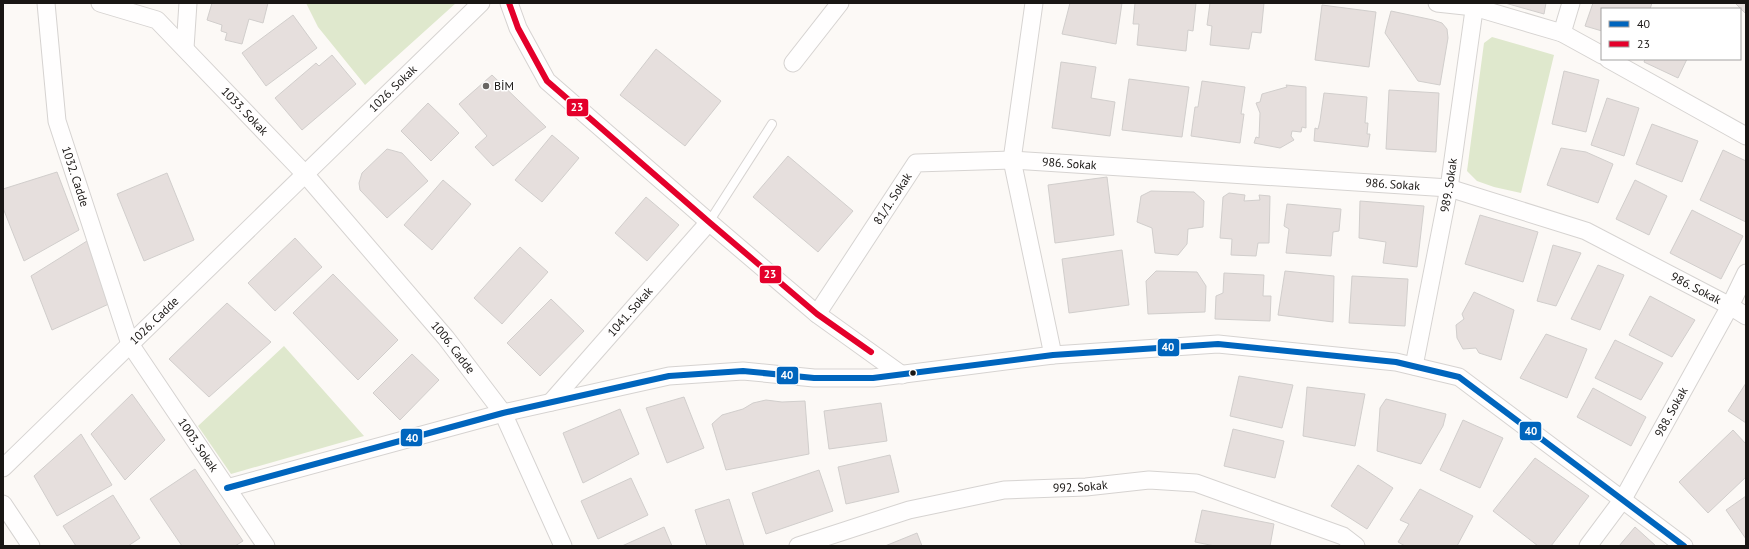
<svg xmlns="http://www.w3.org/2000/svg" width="1749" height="549" font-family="'PT Sans',sans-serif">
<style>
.green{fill:#dfe8cd}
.building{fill:#e6dfdd;stroke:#d1cecc}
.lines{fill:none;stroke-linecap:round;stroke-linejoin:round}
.lane-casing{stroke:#d6d3d1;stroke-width:10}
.street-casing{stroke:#d6d3d1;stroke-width:19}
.lane{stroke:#fffefe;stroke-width:8}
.street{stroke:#fffefe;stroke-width:17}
.bus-1-casing{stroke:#fff;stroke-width:9}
.bus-2-casing{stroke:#fff;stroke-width:9}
.bus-1{stroke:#0065bd;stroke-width:6}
.bus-2{stroke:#e4002b;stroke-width:6}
.poi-dot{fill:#686563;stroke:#fff;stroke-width:1.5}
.bus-dot{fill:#191614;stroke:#fff;stroke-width:1.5}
.labels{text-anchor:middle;stroke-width:3;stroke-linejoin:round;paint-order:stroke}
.poi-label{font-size:12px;fill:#191614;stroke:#fff;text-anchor:start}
.street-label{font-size:12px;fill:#191614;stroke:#fff}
.line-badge{stroke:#fff;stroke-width:1.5}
.badge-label{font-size:11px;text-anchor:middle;font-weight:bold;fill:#fff}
</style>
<rect width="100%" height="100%" fill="#fcf9f6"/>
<path class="green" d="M306 3H456L365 85 318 27Z
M1492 37 1554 55 1521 193 1494 187 1477 181 1467 171 1484 43Z
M284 346 364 436 231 474 198 426Z"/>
<path class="building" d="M212 3H268L263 23 249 19 242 44 225 40 227 33 221 31 222 25 207 20Z
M1070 3H1122L1116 44 1062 34Z
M1135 3H1196L1193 31 1188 30 1186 51 1137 45 1139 24H1133Z
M1210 3H1264L1261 33 1252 32 1249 49 1210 45 1212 26 1207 25Z
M1505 3H1546L1544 14Z
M1593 3H1652L1650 9H1602V31L1585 26Z
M1735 3H1746V14Z
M1322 5 1376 12 1369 67 1315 60Z
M1391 11 1433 20 1442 23 1447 29 1448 38 1440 85 1418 81 1385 33Z
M293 15 317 48 266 86 242 53Z
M656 49 721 101 685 146 620 95Z
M332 55 356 84 302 130 275 98 316 63 319 66Z
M1645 59H1687L1678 78 1644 62Z
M1061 62 1096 67 1091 98 1115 102 1110 136 1052 128Z
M1564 71 1599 80 1586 132 1552 124Z
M492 75 546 127 493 166 475 147 487 136 459 104Z
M1129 79 1189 87 1182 137 1122 130Z
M1202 81 1245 87 1241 114H1244L1240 143 1191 136 1195 107H1198Z
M1286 85 1306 87V128L1302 127 1301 132 1292 131 1291 136 1294 140 1280 148 1254 143 1256 137 1259 138 1260 113 1256 103 1260 102 1262 94 1287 87Z
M1389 90 1439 93 1436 152 1386 149Z
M1324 93 1367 97 1365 123H1368L1367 134H1370L1368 147 1314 141 1315 128 1318 129 1320 121Z
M1607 98 1639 108 1624 156 1591 145Z
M428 103 459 133 431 161 401 131Z
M1652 124 1698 141 1682 182 1636 164Z
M552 135 579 158 542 202 515 180Z
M1561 148 1586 152 1613 164 1598 203 1547 185Z
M387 149 402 153 428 181 387 218 360 190 359 183 362 173Z
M1723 150 1746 161V222L1700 200Z
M788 156 853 211 818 252 753 197Z
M57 172 79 230 24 261 3 208V189Z
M167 173 194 240 144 261 117 194Z
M1107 177 1114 235 1055 243 1048 185Z
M443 180 471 204 432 250 404 225Z
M1635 180 1667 196 1649 235 1616 219Z
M1151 191 1194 192 1204 201 1203 227 1188 229 1187 244 1178 255 1155 253 1152 228 1137 222 1141 196Z
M1229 193 1245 195 1244 201 1260 200 1259 195 1270 196 1269 243H1258L1256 256 1231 255 1232 239 1220 238 1223 197Z
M646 197 679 225 647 261 615 233Z
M1360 201 1424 206 1417 267 1383 263 1386 242 1359 238Z
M1287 204 1341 209 1339 231 1333 232 1331 256 1286 253 1289 229 1284 226Z
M1692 210 1743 236 1721 279 1670 253Z
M1480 215 1538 232 1523 282 1465 264Z
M295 238 322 267 275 311 248 283Z
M87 241 111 303 52 330 31 276Z
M1553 245 1581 253 1556 306 1537 301Z
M520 247 548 272 502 324 474 298Z
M1122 250 1129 305 1069 313 1062 259Z
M1598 265 1624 275 1600 330 1571 319Z
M1156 271 1197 272 1206 286 1205 312 1148 314 1146 281Z
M1285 271 1334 276 1333 322 1278 315Z
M1224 273 1264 275 1263 296H1271L1270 321 1215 319 1216 296 1223 293Z
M333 274 398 340 358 380 293 313Z
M1352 276 1408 279 1405 326 1349 323Z
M1474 292 1514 310 1501 360 1479 353 1476 348 1463 349 1457 338 1456 325 1464 319 1462 314Z
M1650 296 1695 320 1672 357 1629 335Z
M551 299 584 331 540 376 507 343Z
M227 303 271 342 209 397 169 359Z
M1546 334 1587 349 1567 398 1520 378Z
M1615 340 1663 363 1641 400 1595 378Z
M412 354 439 380 400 420 373 393Z
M1239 376 1293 385 1282 428 1230 416Z
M1746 383V423L1728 411Z
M1307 387 1365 394 1355 446 1303 436Z
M1593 388 1646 417 1631 446 1577 417Z
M132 394 165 440 125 480 91 434Z
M684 397 704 448 667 463 646 408Z
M1386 399 1446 414 1443 426 1421 464 1377 451 1380 408Z
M766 400 782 402 805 401 809 454 726 470 712 424 722 415 743 409 753 403Z
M881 403 887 441 829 449 824 411Z
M620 409 639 454 583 483 563 433Z
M1463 420 1503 438 1480 488 1440 470Z
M1233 429 1284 441 1275 478 1224 466Z
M1733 430 1746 444V477L1708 513 1679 482Z
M81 434 112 485 57 516 34 476Z
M890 455 899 492 846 504 838 467Z
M1535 458 1589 496 1551 546H1538L1493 511Z
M1358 465 1393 488 1367 529 1331 506Z
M195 469 243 541 235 546H182L150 499Z
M819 470 833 511 766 534 752 493Z
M631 478 648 515 598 539 581 501Z
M1420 489 1473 516 1457 546H1405L1398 542 1409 524 1400 520Z
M113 495 140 538 128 546H76L63 526Z
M1746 496V539L1726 510Z
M729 499 744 546H707L695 510Z
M1202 510 1274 524 1270 546H1215L1195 542Z
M664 527 672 546H622Z
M1635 527 1656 546H1619Z
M917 533 922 546H885Z"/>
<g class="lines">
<defs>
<path id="lane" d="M709 222 772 124"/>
<g id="street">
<path id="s1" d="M46 3 57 121 130 344 266 546"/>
<path id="s2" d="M100 3 157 20 305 174 446 338 503 413 563 546"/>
<path d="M509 3 518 28 547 81 709 222 817 314 902 375"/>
<path d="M1034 3 1012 160 1053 355"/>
<path d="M1437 3 1474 7 1562 33 1602 55"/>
<path d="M1562 33 1571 3"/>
<path d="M185 48 188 3"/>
<path d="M1608 59 1746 136"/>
<path d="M793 63 840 3"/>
<path id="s3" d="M817 314 916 163 1012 160 1449 188 1586 231 1730 306 1746 316"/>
<path id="s4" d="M1414 366 1449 188 1475 3"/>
<path id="s5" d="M551 402 709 222"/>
<path id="s6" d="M3 468 481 3"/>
<path d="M227 488 503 413 669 376 743 371 814 378H873L1053 355 1218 344 1396 362 1459 377 1684 546"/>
<path d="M3 504 31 546"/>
<path id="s7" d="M798 546 909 510 1004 490 1086 487 1149 480 1196 483 1343 536 1356 546"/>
<path id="s8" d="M1588 546 1623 499 1730 306 1746 273"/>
</g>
</defs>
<use href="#lane" class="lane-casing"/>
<use href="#street" class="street-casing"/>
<use href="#lane" class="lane"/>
<use href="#street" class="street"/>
<defs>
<path id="bus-1" d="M227 488 503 413 669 376 743 371 814 378H873L1053 355 1218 344 1396 362 1459 377 1684 546"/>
<path id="bus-2" d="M509 3 518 28 547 81 709 222 817 314 871 352"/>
</defs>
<use href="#bus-1" class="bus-1-casing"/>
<use href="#bus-2" class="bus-2-casing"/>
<use href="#bus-1" class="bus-1"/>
<use href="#bus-2" class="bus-2"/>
</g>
<circle class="poi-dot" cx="486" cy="86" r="4"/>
<circle class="bus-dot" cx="913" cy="373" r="3.5"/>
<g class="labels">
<g class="poi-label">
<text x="494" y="90">BİM</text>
</g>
<g class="street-label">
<text dy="4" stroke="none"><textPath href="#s6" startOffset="544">1026. Sokak</textPath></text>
<text dy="4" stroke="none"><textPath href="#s2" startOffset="186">1033. Sokak</textPath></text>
<text dy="4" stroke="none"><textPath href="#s3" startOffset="334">986. Sokak</textPath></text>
<text dy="4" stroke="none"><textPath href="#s1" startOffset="177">1032. Cadde</textPath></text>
<text dy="4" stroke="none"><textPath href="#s3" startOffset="658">986. Sokak</textPath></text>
<text dy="4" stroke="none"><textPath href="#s4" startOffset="184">989. Sokak</textPath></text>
<text dy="4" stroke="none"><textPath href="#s3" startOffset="138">81/1. Sokak</textPath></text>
<text dy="4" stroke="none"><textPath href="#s3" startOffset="982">986. Sokak</textPath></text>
<text dy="4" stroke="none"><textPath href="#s5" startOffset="120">1041. Sokak</textPath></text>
<text dy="4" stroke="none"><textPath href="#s6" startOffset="211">1026. Cadde</textPath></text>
<text dy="4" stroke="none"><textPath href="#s2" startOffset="501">1006. Cadde</textPath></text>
<text dy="4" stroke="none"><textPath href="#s8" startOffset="158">988. Sokak</textPath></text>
<text dy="4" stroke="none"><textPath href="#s1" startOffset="475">1003. Sokak</textPath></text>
<text dy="4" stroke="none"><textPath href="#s7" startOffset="290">992. Sokak</textPath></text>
</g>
</g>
<g class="line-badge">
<rect x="566" y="98" width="23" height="19" rx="4" fill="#e4002b"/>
<rect x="759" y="265" width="23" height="19" rx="4" fill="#e4002b"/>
<rect x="1157" y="338" width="23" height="19" rx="4" fill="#0065bd"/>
<rect x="776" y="366" width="23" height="19" rx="4" fill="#0065bd"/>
<rect x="1519" y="421" width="23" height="20" rx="4" fill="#0065bd"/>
<rect x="400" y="428" width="23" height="19" rx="4" fill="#0065bd"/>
</g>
<g class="badge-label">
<text x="577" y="111">23</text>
<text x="770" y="278">23</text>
<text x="1168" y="351">40</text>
<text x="787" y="379">40</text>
<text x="1531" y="435">40</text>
<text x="412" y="442">40</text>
</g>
<rect width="1749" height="549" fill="none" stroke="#191614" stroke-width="8"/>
<rect x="1601" y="8" width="140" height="52" fill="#ffffff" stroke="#a3a2a1"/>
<rect x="1609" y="21" width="20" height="6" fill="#0065bd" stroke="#a3a2a1"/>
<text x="1637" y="28" font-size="12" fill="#191614">40</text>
<rect x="1609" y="41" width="20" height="6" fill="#e4002b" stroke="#a3a2a1"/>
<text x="1637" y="48" font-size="12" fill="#191614">23</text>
</svg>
